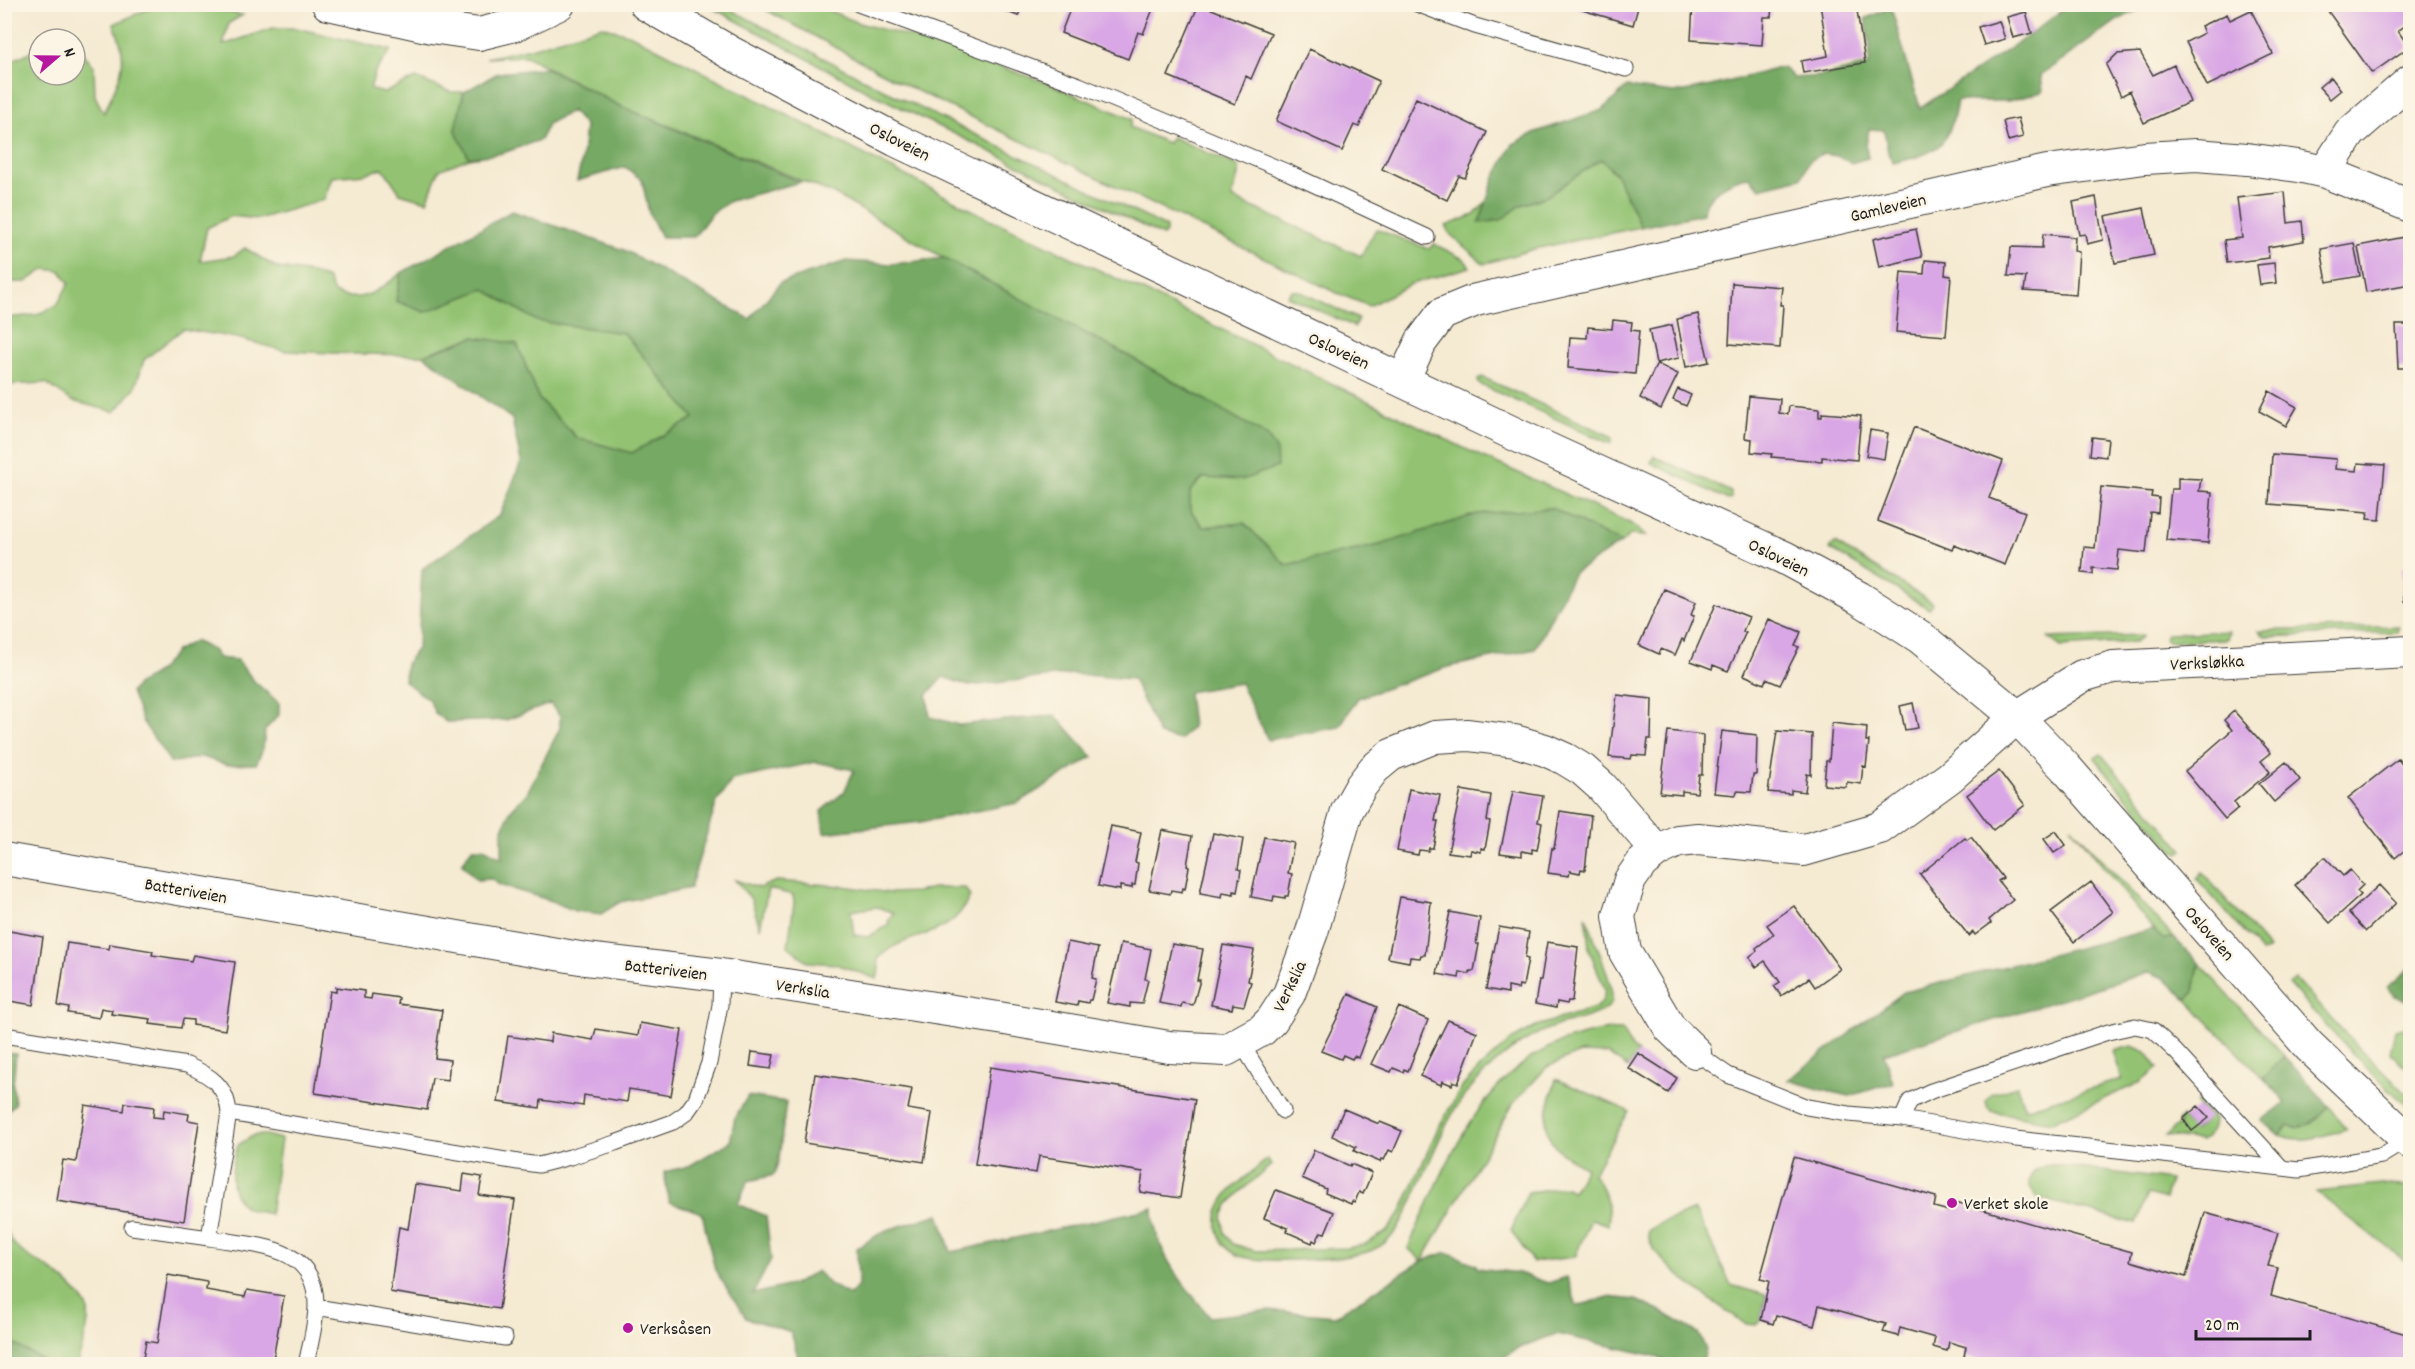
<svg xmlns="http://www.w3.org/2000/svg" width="2415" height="1369" font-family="Dekko,sans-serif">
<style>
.green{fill:#93c372;stroke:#587047;stroke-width:1.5;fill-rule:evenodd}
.forest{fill:#76a964;stroke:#496240;stroke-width:1.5}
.building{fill:#d9a7e5}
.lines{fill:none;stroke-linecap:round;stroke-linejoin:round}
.lane-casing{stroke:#3d3b37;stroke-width:17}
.street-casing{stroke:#3d3b37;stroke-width:34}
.secondary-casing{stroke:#3d3b37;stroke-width:35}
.lane{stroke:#fff;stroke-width:15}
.street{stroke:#fff;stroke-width:32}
.secondary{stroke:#fff;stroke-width:33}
.poi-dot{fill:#b5179e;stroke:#fcf5e5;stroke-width:2}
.labels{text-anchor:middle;stroke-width:5;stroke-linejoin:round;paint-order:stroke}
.street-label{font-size:18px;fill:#1c1c1c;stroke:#fcf5e5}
.poi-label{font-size:18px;fill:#1c1c1c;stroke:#fcf5e5;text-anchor:start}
</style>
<rect width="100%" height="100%" fill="#fcf5e5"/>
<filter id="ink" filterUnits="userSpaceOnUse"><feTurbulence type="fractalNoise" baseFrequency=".0167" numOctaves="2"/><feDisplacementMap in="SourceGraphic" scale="12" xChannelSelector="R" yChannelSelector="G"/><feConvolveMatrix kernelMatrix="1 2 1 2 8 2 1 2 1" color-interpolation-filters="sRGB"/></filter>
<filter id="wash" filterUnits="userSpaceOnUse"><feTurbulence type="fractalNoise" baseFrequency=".008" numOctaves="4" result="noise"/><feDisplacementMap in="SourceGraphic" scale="24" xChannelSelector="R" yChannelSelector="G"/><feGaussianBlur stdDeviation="1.35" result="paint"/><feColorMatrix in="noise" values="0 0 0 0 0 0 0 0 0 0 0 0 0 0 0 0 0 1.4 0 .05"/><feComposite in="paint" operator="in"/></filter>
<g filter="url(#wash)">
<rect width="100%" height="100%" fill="#f5ead2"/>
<path class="green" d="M188 4 243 15 229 23 223 45 273 28H296L391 50 375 72 370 89 384 93 416 78 451 92H464L455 129 469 158 439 170 427 201 400 193 383 168 364 174 332 177 324 200 258 219 231 216 207 228 200 261 234 256 245 248 277 268 312 273 328 279 334 293C362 305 380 290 401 273L396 301 425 312 484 289 537 321 624 333 695 419 632 453 577 438 539 399 517 344 474 337 423 355 357 354 285 351 237 338 183 329 144 360 135 388 115 412 72 401 46 383 5 385V318L36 315 57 305 69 283 61 271 45 269 26 282H5V64L32 51H39V75H75V54H84L94 66 95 96 104 113C120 75 131 65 114 24L157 5Z
M707 5H722L900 98 1166 227V233L1163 236 871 93Z
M757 5H816L859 23 915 38 1042 81 1132 119 1130 127 1168 143 1172 137 1240 167 1232 198 1361 256 1376 229 1429 249 1434 244 1464 259 1470 267 1411 284 1369 306 1337 293 903 84Z
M602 26 631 35 986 217 1139 289 1472 452 1630 523 1646 536 1630 535 1621 543 1552 508 1286 565 1244 523 1203 527 1190 510V491L1203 478 1242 479 1276 449 1266 435 1134 359 944 258 834 194 618 105 526 56 486 58 531 48Z
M1601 159 1616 174 1641 227 1534 249 1484 264 1450 234 1446 226 1474 215 1487 201 1480 222 1501 220 1521 205 1547 196Z
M1292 290 1299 291 1358 319 1355 327 1287 296Z
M1482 377 1613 437 1611 444 1479 384 1478 380Z
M1654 456 1731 492V499L1728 500 1651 463Z
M1835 543 1933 603 1929 609 1830 549Z
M2399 626 2397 632 2265 637 2259 631Z
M2229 631 2227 639 2168 642 2164 638 2167 634Z
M2142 635V637L2135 642 2061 647 2049 638Z
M2101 754 2183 850 2180 853 2172 850 2122 792 2095 758Z
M2071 826 2174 938H2163L2153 929Z
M2202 872 2269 949 2262 953 2197 879Z
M735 880 759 888 776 881 843 886 890 893 917 892 933 888H965L970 896C949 944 907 928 878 959L879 970 877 979 836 964 808 962 788 946 794 903 793 895 768 889 760 928 751 899ZM877 907 894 913 889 918 888 925 868 937 854 935 851 911Z
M1586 915C1591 932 1616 989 1612 1002 1607 1014 1572 1021 1559 1025 1527 1035 1497 1059 1474 1084 1447 1113 1433 1156 1416 1192 1410 1206 1405 1220 1395 1232 1389 1241 1380 1247 1370 1251 1347 1260 1268 1263 1243 1257 1220 1251 1210 1223 1222 1203 1231 1185 1253 1173 1267 1159L1271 1165 1241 1191 1228 1205 1222 1218 1225 1233 1233 1244 1256 1251 1347 1248 1365 1244 1386 1232 1400 1214 1438 1128 1462 1087 1480 1068 1511 1040 1536 1026 1595 1008 1603 1000 1605 990 1589 949Z
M2199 963 2284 1056 2263 1078 2186 999 2194 992Z
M2295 979 2359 1048 2410 1097V1108C2366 1070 2327 1028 2289 984Z
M2410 1025V1069L2409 1070 2390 1053 2395 1029Z
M1622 1030 1629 1044 1638 1053 1628 1068 1608 1054 1580 1053 1547 1067 1513 1104 1422 1261 1408 1248C1445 1168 1482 1062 1577 1037 1592 1033 1606 1029 1622 1030Z
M2132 1046 2146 1052 2158 1068 2141 1082 2052 1122 1991 1111 1987 1107 1986 1101 1991 1094 2017 1086 2025 1109 2122 1079 2113 1051Z
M1556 1079 1629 1111 1593 1174C1604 1189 1611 1206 1608 1225L1591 1219 1575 1257 1533 1262 1511 1231 1528 1192 1567 1187 1572 1192 1586 1168C1538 1141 1541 1130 1556 1079Z
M2199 1100 2214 1119C2214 1130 2210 1135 2201 1141L2165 1136 2179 1124 2177 1121 2181 1117 2193 1131 2208 1118 2196 1103Z
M2329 1106 2346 1129C2323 1136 2303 1144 2279 1135L2288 1125 2311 1124Z
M254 1135H266L281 1139 270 1214C263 1212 252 1212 246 1208 226 1194 231 1165 238 1145Z
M2049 1164 2163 1179 2170 1180 2165 1199 2148 1194 2137 1224 2038 1198C2021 1182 2030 1171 2049 1164Z
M4 1182C6 1197 2 1214 6 1228 11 1250 31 1257 48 1268 58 1274 87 1299 88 1310 90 1329 81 1347 77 1364H50L5 1340Z
M2391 1184 2404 1187 2410 1192V1265L2316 1192Z
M1695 1210 1731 1285 1766 1295 1761 1320 1756 1325 1746 1324C1722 1307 1646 1261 1648 1231L1661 1223Z"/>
<path class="forest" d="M2069 5H2148L2118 20 2041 75 2043 92 2008 101H1957C1949 147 1938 153 1893 163L1888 152 1884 130 1869 129 1866 146 1868 158 1851 163 1837 156 1822 154 1810 160 1801 178 1760 188 1749 177C1731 179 1704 195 1703 214L1641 227 1616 174 1601 159 1547 196 1521 205 1501 220 1479 223 1494 179 1513 144 1536 132 1602 110 1627 87 1674 93 1711 86 1783 67 1794 78 1821 76 1869 65 1870 46 1865 19 1891 7 1920 108 2032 33Z
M547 68 618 105 800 182 730 201 711 214 694 237H661L649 213 642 180 625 167 577 181 582 158 585 126 572 111 549 123 540 140 503 153 469 158 455 129 464 92 498 73Z
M512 211 624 250 750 319 780 283 846 261 892 264 944 258 1134 359 1266 435 1276 449 1277 467 1242 480 1203 478 1190 491V510L1203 527 1244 523 1286 565 1380 545 1477 514 1552 508 1621 543 1574 573 1535 649 1448 667 1358 698 1339 727 1268 740 1240 683 1188 692 1192 727 1180 740 1159 735 1133 679 1073 674 969 686 943 677 927 695 930 717 959 725 1055 715 1093 757 1017 803 921 822 824 833 821 811 844 792 854 770 816 762 732 780 717 801 690 888 620 902 601 914 575 911 549 900 499 885 492 879 477 880 462 864 472 848H484L502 858V832L510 811 527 793 560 728V716L550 704 506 720 446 722 435 713 429 700 404 681 406 664 418 647 422 569 500 515 521 462 512 419 423 355 474 337 517 344 539 399 577 438 632 453 694 418 624 333 537 321 484 289 425 312 396 301 401 273Z
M194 641 213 650 219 658 237 660 255 682 279 703V715L265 730 263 749 256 764 227 765 202 757 171 763 142 721 131 692 138 684 159 671 176 651Z
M2153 929 2163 938H2174L2199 963 2194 992 2186 999 2164 978 2149 972 1884 1054 1893 1083 1850 1096 1826 1091 1788 1080 1904 992Z
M2410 968V1003L2394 996 2388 987Z
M5 1053 16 1054 13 1085 15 1104 5 1113Z
M2284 1056 2329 1106C2318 1117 2305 1134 2288 1125L2279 1135 2262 1120 2286 1102 2263 1078Z
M748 1096 786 1102 779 1159 774 1175 748 1181 738 1204 766 1216 771 1259 753 1294 795 1284 817 1271 830 1285 850 1295 858 1286 857 1248 884 1231 939 1214 951 1252 1153 1208C1153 1251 1184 1285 1210 1317L1269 1310 1335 1316 1422 1261 1447 1252 1475 1264 1478 1268 1519 1273 1548 1283 1567 1277 1577 1306 1608 1297 1636 1300 1662 1312 1698 1333 1706 1349 1702 1364H1669L1655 1356 1556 1334 1518 1348 1494 1364H800L791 1332 746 1318 715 1270 702 1213 669 1202 664 1172 689 1166 730 1142 735 1117Z
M5 1340H7L50 1364H5Z"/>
<g id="blocks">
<path class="building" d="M986 4H1023L1018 16Z
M1072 4H1155L1143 34 1138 32 1128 59 1061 33Z
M1199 4 1271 33 1251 79 1246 76 1235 104 1168 76Z
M1562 4H1639L1633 25Z
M1693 4H1772L1771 17H1764L1762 45 1691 40Z
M1820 4H1856L1865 63 1803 73 1801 61 1828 56Z
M2329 4H2408L2410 7V22L2398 31 2409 47 2372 73 2325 7Z
M2251 10 2273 54 2207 86 2186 42 2204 33 2201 26 2227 14 2230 20Z
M2026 12 2032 33 2013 38 2007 17Z
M1999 21 2005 39 1984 45 1978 27Z
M1309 49 1379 81 1359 127 1354 125 1342 151 1276 121Z
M2140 52 2153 75 2174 65 2190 102 2144 123 2130 91 2121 96 2106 65 2117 54Z
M2331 77 2341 90 2330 99 2319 87Z
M1416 98 1487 132 1465 178 1459 176 1447 200 1382 169Z
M2018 118 2023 137 2008 141 2003 121Z
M2285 192 2288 223 2302 221 2304 241 2268 247 2269 258 2227 263 2224 240 2242 238 2237 198Z
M2096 197 2103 240 2087 244 2085 234 2079 235 2073 202Z
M2144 208 2154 255 2115 263 2105 216Z
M1916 229 1922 257 1879 267 1873 239Z
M2043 234 2075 237 2074 251 2079 252 2076 295 2024 291 2026 277 2008 276 2011 247 2042 248Z
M2410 236V284L2366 292 2358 246Z
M2354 243 2360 276 2327 282 2321 249Z
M1925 260 1946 262 1945 275 1951 276 1946 336 1896 332 1901 272 1924 274Z
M2274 263 2276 283 2260 285 2257 265Z
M1732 283 1782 287 1780 305H1783L1780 348 1729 344Z
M1698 314 1709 362 1686 367 1677 319Z
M1613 320 1632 322 1631 330 1639 331 1635 374 1568 368 1570 337 1587 338 1588 327 1612 329Z
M1672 325 1679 358 1656 363 1649 330Z
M2396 325H2410V368H2398Z
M1657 364 1678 374 1661 409 1640 398Z
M1678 389 1691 395 1686 406 1673 400Z
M2269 391 2297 407 2286 426 2259 411Z
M1749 396 1780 399 1779 413 1788 414 1789 406 1819 409V417H1822V413L1861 416 1857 460 1822 457V461L1771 457 1772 454 1751 452 1752 439 1745 438Z
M1914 427 2003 461 1989 498 2025 512 2005 565 1954 545 1952 550 1878 521Z
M1870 430 1888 433 1884 459 1866 456Z
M2092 437 2108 439 2106 457 2090 455Z
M2272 454 2336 459 2335 469 2357 471 2358 463 2385 465 2380 520 2367 519 2368 512 2269 504Z
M2178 478 2201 479 2199 491 2212 492 2208 543 2166 540 2171 489H2178Z
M2101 487 2152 492 2151 497 2159 498 2158 513 2150 512 2146 553 2119 550 2117 570 2093 568V574L2082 573 2084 547 2095 548Z
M2402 567H2410V602H2404Z
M1664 589 1696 602 1691 615 1694 616 1684 641 1682 639 1675 655 1661 649 1659 654 1639 645Z
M1716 604 1749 617 1743 631 1746 632 1728 671 1713 665 1712 669 1691 661Z
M1769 619 1801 632 1795 646 1799 647 1780 685 1766 679 1764 684 1744 675Z
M1617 695 1652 699 1651 739H1648L1646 756 1632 755 1631 759 1609 757Z
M1913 703 1918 728 1905 730 1900 706Z
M2234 711 2271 753 2261 761 2270 772 2234 802 2238 808 2225 819 2185 771 2232 730 2224 720Z
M1832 723 1867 727 1866 741H1869L1866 767 1863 766 1861 784 1847 782 1846 787 1824 785 1826 761H1829Z
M1668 731 1703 735 1702 775H1699L1697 793 1682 791V795L1660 793Z
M1722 731 1757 735 1756 775H1753L1751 792 1737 791 1736 795 1714 793Z
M1777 731 1812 734 1811 775 1807 774 1805 792 1791 790V794L1768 792Z
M2398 759 2410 775V846L2395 858 2348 798Z
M2286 762 2300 780 2274 802 2259 784Z
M1999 771 2025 805 1993 830 1967 795Z
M1409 789 1440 795 1435 821H1438L1433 848H1429L1428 851 1419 850 1418 855 1397 851Z
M1461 790 1491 795 1487 821 1490 822 1485 849 1481 848V852L1471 850 1470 855 1448 852Z
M1513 791 1543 796 1538 822 1542 823 1537 850 1532 849V853L1522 851V856L1500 853Z
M1560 811 1591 816 1585 870 1581 869 1580 873 1570 871 1569 876 1548 873 1552 848 1554 849Z
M1111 826 1141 832 1135 862 1138 863 1135 885H1132V888L1120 886V890L1098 886Z
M1162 830 1192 836 1187 866 1189 867 1185 889 1183 888 1182 892 1171 890 1170 894 1149 890Z
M2056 831 2066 845 2054 853 2044 839Z
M1213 833 1243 839 1238 869 1241 870 1237 892 1234 891V894L1223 892 1222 897 1200 893Z
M1264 837 1294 843 1288 873 1292 874 1288 896H1285V898L1274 896 1273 901 1251 897Z
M1971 837 2003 878 1998 881 2013 900 1989 920 1991 923 1975 935 1973 932 1969 936 1920 874 1965 838 1967 840Z
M2325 857 2343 876 2350 870 2363 885 2357 891 2361 895 2330 923 2295 885Z
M2091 882 2113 912 2074 942 2051 912Z
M2379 885 2396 903 2366 931 2349 913Z
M1400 897 1431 902 1425 955H1421L1420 958 1410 957 1409 962 1388 958Z
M1794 906 1840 969 1815 987 1809 978 1781 996 1774 986 1780 982 1765 961 1756 967 1749 957 1757 951 1756 948 1774 934 1767 925Z
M1450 912 1480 918 1476 944H1479L1474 971H1470L1469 974 1460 972 1459 978 1437 974Z
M1499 927 1529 932 1525 958 1528 959 1523 986 1519 985 1518 989 1508 987V993L1486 989Z
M4 930 43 937 33 1005 4 1000Z
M1068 942 1098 948 1092 978 1096 979 1091 1000H1089L1088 1003 1078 1001 1077 1006 1055 1002Z
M1547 942 1578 947 1572 1001H1568L1567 1004 1557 1002 1556 1008 1535 1004 1539 980H1541Z
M67 943 109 949 110 944 153 951 152 955 191 961 193 955 235 962 225 1030 193 1025V1020L183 1019 181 1028 150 1024 151 1019 111 1014 112 1010 101 1008 99 1018 68 1013 69 1008 58 1006Z
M1121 943 1151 949 1145 979 1148 980 1142 1004 1130 1003V1007L1107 1003Z
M1172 944 1203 949 1197 980H1200L1193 1005 1182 1003 1181 1007 1159 1003Z
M1223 945 1254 950 1248 981 1251 982 1244 1006 1233 1004 1232 1009 1211 1005Z
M336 987 364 991V998L371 999 372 994 399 998 398 1004 442 1010 435 1058 450 1060 448 1080 432 1078 427 1110 315 1093 330 991 336 992Z
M1349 994 1377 1007 1358 1058 1354 1056 1352 1059 1343 1055 1341 1059 1321 1051Z
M1399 1007 1428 1020 1408 1071 1404 1069 1403 1072 1393 1068 1391 1072 1371 1064Z
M1448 1020 1477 1032 1458 1083 1453 1081 1452 1085 1442 1081 1441 1085 1420 1076Z
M640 1023 682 1030 671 1096 629 1089 627 1102 584 1095 583 1106 541 1100 540 1108 498 1102 508 1036 550 1042 551 1033 593 1040 596 1029 638 1036Z
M752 1052 774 1055 771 1069 750 1066Z
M1638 1053 1677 1078 1668 1093 1628 1068Z
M990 1067 1195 1099 1180 1198 1140 1192 1143 1172 1039 1156 1036 1173 975 1164Z
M815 1074 912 1089 908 1109 932 1113 924 1162 804 1143Z
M125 1103 154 1107 153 1117 163 1118 164 1110 189 1114 188 1120 199 1122 184 1221 57 1201 63 1160 76 1162 85 1105 124 1111Z
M2198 1106 2209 1118 2192 1131 2183 1119Z
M1344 1109 1379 1124 1380 1122 1402 1131 1393 1152 1389 1150 1384 1160 1381 1159 1380 1162 1354 1151 1356 1147 1332 1136Z
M1314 1150 1350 1166 1351 1164 1372 1173 1363 1194 1359 1192 1355 1202 1352 1201 1351 1204 1325 1193 1326 1189 1302 1178Z
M1794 1157 1936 1197 1934 1207 1949 1211 1952 1201 2132 1252 2130 1261 2186 1277 2205 1213 2278 1233 2268 1266 2278 1268 2271 1296 2410 1335V1364H1992L1964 1356 1966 1347 1949 1342 1947 1351 1933 1347 1935 1338 1900 1328 1898 1336 1883 1332 1886 1324 1819 1305 1814 1326 1776 1315 1773 1324 1761 1320 1769 1281 1760 1279Z
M464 1174 482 1177 479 1195 515 1200 499 1309 390 1292 399 1227 408 1229 415 1184 462 1191Z
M1276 1190 1334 1212 1325 1233 1321 1232 1316 1242 1313 1240 1312 1243 1287 1232 1288 1228 1264 1218Z
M168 1275 207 1282 206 1290 245 1297 247 1290 284 1296 273 1359 288 1362 287 1364H142L146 1341 157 1343Z"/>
</g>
</g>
<g filter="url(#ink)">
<use href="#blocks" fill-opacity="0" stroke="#3d3b37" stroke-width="1.5"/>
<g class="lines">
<defs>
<path id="lane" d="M858 4 1079 85 1287 172 1427 237
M1417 4 1475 26 1626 69
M4 1035 187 1065C210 1075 227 1086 229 1113L518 1162 539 1165 570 1157 615 1143 673 1122 686 1113 696 1099 709 1063 720 1005 721 975
M1241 1043 1283 1111
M1695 1052 1728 1075 1807 1107 1849 1114 1902 1119 2016 1139 2299 1170 2381 1156 2407 1140
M229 1113 209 1238C255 1246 316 1244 316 1305 316 1324 310 1346 306 1364
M1902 1119 1910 1101 1931 1091 2108 1032 2135 1026 2153 1030 2176 1052 2282 1168
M132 1227 209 1238
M316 1307 505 1338"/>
<path id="street" d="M328 4 431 27 479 34 515 25 559 4
M2325 172 2350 133 2410 81
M1403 380 1421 342 1442 314 1476 300 2047 171 2145 158 2196 155 2247 159 2298 166 2325 172 2410 206
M4 859 586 959 721 975 1005 1019 1169 1047 1226 1050 1262 1030 1272 1020 1289 994 1312 932 1347 811 1361 786 1374 769 1391 755 1435 737 1468 735 1515 741 1545 750 1565 759 1583 770 1602 787 1657 851
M1695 1052 1670 1028 1625 952 1619 916 1630 880 1642 863 1657 851 1678 841 1698 839 1804 850 1880 828 1950 777 2017 717 2082 676 2113 667 2410 652"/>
<path id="secondary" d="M646 4 731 53 896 140 1523 438 1785 558 1859 598 1920 637 2017 717 2066 768 2309 1046 2410 1142"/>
</defs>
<use href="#lane" class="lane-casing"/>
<use href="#street" class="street-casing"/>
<use href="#secondary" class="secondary-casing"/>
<use href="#lane" class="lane"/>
<use href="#street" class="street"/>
<use href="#secondary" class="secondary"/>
</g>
</g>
<g class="poi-dot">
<circle cx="1952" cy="1203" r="6"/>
<circle cx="628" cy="1328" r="6"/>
</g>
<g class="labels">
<g class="street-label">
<text transform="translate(900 141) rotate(27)" y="6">Osloveien</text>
<text transform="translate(1888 207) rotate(-13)" y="6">Gamleveien</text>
<text transform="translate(1339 350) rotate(25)" y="6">Osloveien</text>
<text transform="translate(1779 557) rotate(26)" y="6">Osloveien</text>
<text transform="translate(2207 662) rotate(-3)" y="6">Verksløkka</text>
<text transform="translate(186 890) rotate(10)" y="6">Batteriveien</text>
<text transform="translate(2210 933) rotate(49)" y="6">Osloveien</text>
<text transform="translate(666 969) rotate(7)" y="6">Batteriveien</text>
<text transform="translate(1289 986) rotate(-64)" y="6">Verkslia</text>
<text transform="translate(803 988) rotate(9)" y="6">Verkslia</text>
</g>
<g class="poi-label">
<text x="1964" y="1209">Verket skole</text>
<text x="640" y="1334">Verksåsen</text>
</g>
</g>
<rect width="2415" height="1369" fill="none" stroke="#fcf5e5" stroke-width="24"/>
<g transform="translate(57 57) rotate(70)"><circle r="28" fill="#fcf5e5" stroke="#a29e95" stroke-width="1.5"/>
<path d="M0-4.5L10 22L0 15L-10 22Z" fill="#b5179e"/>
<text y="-9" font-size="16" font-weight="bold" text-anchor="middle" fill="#1c1c1c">N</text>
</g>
<path d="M2196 1330v9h114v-9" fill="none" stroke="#1c1c1c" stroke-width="3"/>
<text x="2205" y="1330" font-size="18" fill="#1c1c1c" stroke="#fcf5e5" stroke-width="4.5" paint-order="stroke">20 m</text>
</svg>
